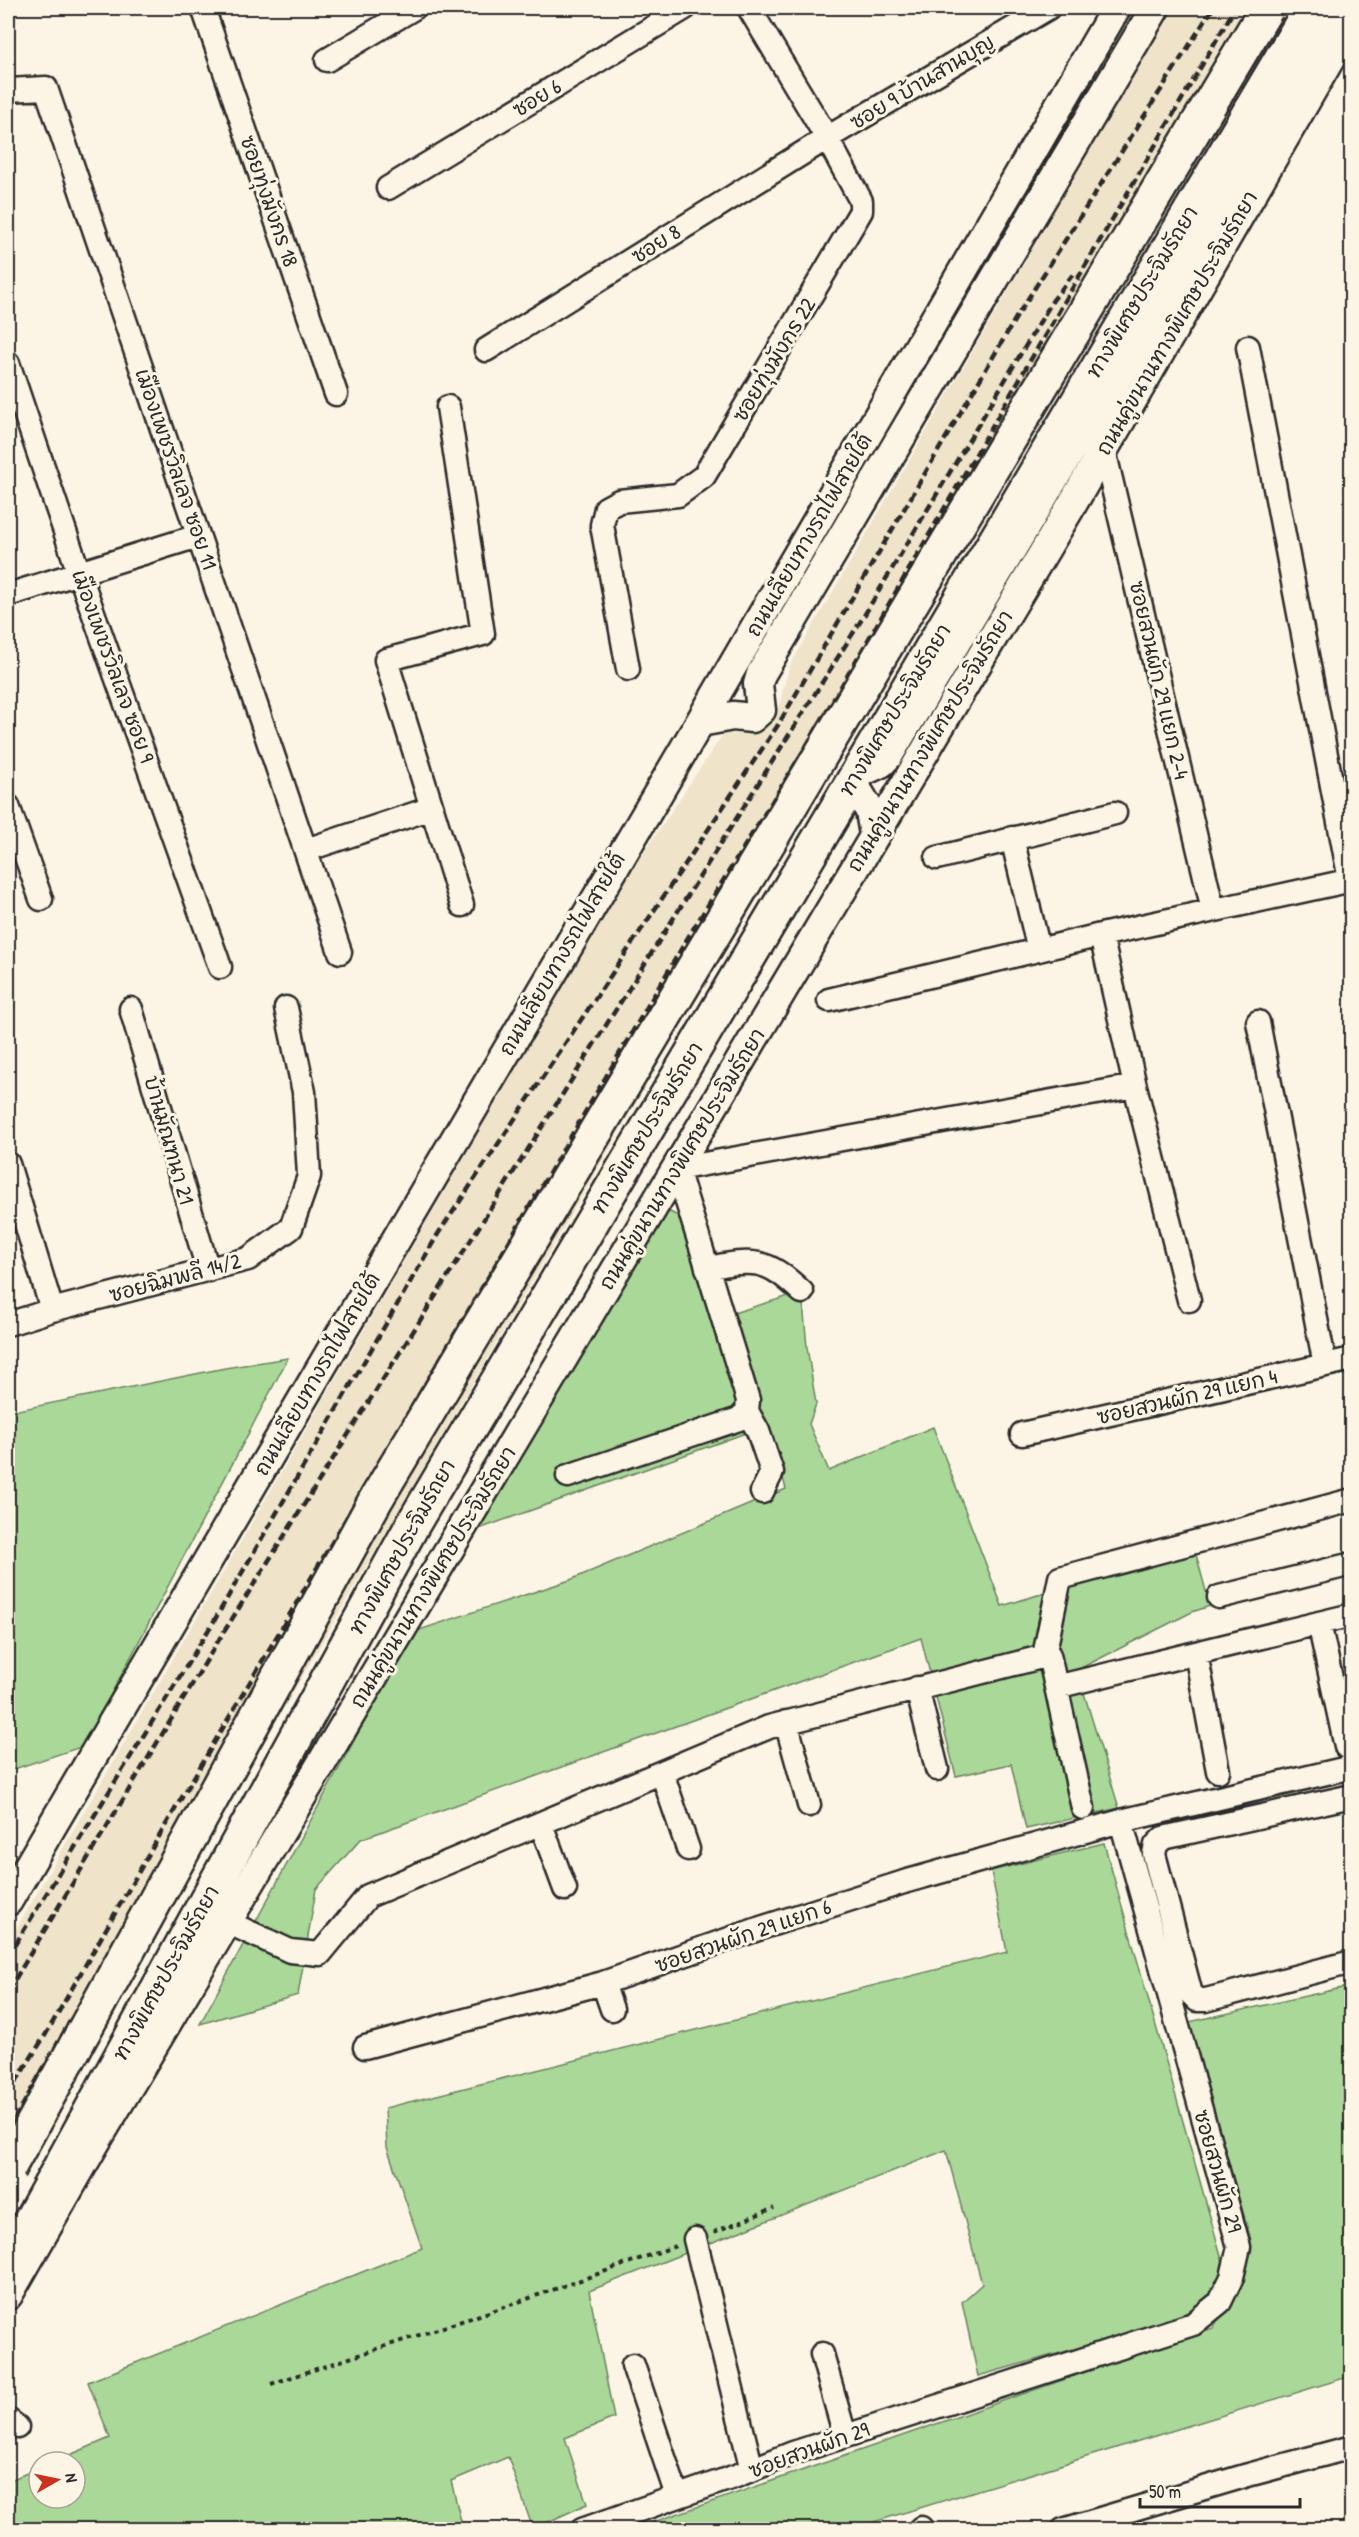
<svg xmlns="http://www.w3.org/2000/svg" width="1359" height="2537" font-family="'Patrick Hand','Playpen Sans Thai',sans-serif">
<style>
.built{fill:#efe3c9}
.green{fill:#aad898;stroke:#6a8262;stroke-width:1.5}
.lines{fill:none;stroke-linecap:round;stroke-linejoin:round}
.minor-casing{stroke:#2b2b2b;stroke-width:27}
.major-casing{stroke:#2b2b2b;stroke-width:33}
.highway-casing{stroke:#2b2b2b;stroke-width:38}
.path{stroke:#2b2b2b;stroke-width:4;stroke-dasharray:4.5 4.5;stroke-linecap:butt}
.minor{stroke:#fcf5e5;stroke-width:22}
.major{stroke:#fcf5e5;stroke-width:28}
.highway{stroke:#fcf5e5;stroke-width:33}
.rail{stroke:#2b2b2b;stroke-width:4.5;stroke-dasharray:9 4.5;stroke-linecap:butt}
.highway-bridge-casing{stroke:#2b2b2b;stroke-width:38;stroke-linecap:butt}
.highway-bridge{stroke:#fcf5e5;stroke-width:33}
.labels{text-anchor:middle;stroke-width:6;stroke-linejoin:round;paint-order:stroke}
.street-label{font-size:21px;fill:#2b2b2b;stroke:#fcf5e5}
</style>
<rect width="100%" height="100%" fill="#fcf5e5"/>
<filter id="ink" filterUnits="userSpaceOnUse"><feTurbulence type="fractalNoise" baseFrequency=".0167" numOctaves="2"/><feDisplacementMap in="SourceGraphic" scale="12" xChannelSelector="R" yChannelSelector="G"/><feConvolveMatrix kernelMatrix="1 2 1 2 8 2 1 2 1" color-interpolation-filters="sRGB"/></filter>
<g filter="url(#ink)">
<path class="built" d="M1156 8H1297L1101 304 8 2182V1943L622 885 723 734H758L776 718 789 667 1093 145Z"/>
<path class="green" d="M668 1211 682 1218 714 1319 802 1292 807 1347 816 1404 809 1424 829 1471 933 1427 1002 1606 1194 1547 1210 1606 1192 1612 1077 1670 1119 1808 1026 1829 1011 1764 956 1776 921 1638 361 1839 316 1889 298 1995 200 2024 413 1632 570 1580 786 1489 768 1425 479 1529Z
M288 1358 84 1746 8 1771V1412L225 1368Z
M1104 1843 1224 2266 1209 2311 978 2376 962 2302 982 2284 946 2150 589 2291 614 2418 565 2438 587 2504 533 2529 508 2457 451 2481 463 2529 294 2530 293 2526 283 2530H8V2481L39 2468V2498H75V2462H53L110 2438 88 2382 422 2248 387 2147 385 2108 1007 1952 991 1871Z
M1351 1986V2376L851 2529 650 2530 648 2524 1213 2328 1244 2277 1251 2240 1189 2022Z"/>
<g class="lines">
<defs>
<path id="minor" d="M203 8 336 394
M327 60 414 8
M8 90 46 88 340 952
M388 188 685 8
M1248 347 1350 880
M486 350 827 138 1048 8
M8 363 79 573 220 967
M448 407 483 634 386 660 462 905
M1104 450 1213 910
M8 595 198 536
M628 669 602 525 606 508 619 501 678 495 704 476 861 211V201L827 138 749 8
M8 806 41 899
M1012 838 1039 950
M306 850 432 808
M937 858 1115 813
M1101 935 1135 1086 1189 1300
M829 1000 1101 935 1352 880
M131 1009 208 1270
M1258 1022 1325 1365
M8 1164 52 1310
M707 1268C755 1259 766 1258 802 1292
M8 1324 52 1310 248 1259 291 1228 309 1176 304 1092 286 1008
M747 1411 758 1431 772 1472 762 1492
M1022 1434 1352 1359
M568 1476 739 1419 747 1411 748 1400 677 1169 1135 1086
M1219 1597 1352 1564
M1319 1623 1346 1747 1352 1746
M1196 1653 1218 1771
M1044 1656 1060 1578 1352 1500
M1056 1687 1352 1615
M917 1688 937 1769
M786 1722 809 1805
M662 1773 688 1849
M1352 1796 1163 1838 1156 1845 1154 1854 1191 1994 1197 2000H1206L1352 1962
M541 1824 565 1889
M227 1922 290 1951 320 1954 368 1896 769 1727 1049 1655 1083 1808
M603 1983 612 2009
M365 2047 603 1983 764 1927 904 1882 1121 1821
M695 2239 752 2470
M822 2354 845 2436
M633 2365 677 2496
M8 2420 17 2427
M582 2530 736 2476 793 2453 1193 2324 1220 2302 1232 2277 1239 2247 1121 1821 1352 1767
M919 2530 921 2528
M1063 2530 1248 2475 1352 2447"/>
<path id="major" d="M700 722 733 716 752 718 761 710 758 684 761 674 1155 8
M874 835 870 811 855 786 857 774 881 763 888 756 1119 370 1331 8
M8 1901 700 722 1116 8
M8 2295 94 2145 1070 508 1352 21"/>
<path id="highway" d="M8 2262 413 1524 1311 8"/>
</defs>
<use href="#minor" class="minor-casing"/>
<use href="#major" class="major-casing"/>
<use href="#highway" class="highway-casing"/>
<path class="path" d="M714 2232 774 2208
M271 2384 513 2304 676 2246"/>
<use href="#minor" class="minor"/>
<use href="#major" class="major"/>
<use href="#highway" class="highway"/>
<path class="rail" d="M8 1956 214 1621 438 1234 778 725 1017 316 1213 8
M8 1991 220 1638 862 619 1053 300 1074 273
M8 2094 46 2034 154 1845 687 939 807 745 1235 8
M8 2131 166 1852 699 946 820 751 1130 219 1279 8"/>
<defs>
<path id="highway-bridge" d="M8 2169 375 1501 1267 8"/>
</defs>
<use href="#highway-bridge" class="highway-bridge-casing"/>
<use href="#highway-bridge" class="highway-bridge"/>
</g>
</g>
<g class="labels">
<g class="street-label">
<text transform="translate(922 82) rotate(-31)" y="7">ซอย 9 บ้านสานบุญ</text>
<text transform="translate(537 98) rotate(-31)" y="7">ซอย 6</text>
<text transform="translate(269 201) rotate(71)" y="7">ซอยทุ่งมังกร 18</text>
<text transform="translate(656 244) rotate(-32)" y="7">ซอย 8</text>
<text transform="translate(1142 292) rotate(-59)" y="7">ทางพิเศษประจิมรัถยา</text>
<text transform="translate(1177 323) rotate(-60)" y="7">ถนนคู่ขนานทางพิเศษประจิมรัถยา</text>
<text transform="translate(774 360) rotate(-59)" y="7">ซอยทุ่งมังกร 22</text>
<text transform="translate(176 469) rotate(71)" y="7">เมืองเพชรวิลเลจ ซอย 11</text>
<text transform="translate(809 535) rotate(-60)" y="7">ถนนเลียบทางรถไฟสายใต้</text>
<text transform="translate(113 666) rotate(70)" y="7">เมืองเพชรวิลเลจ ซอย 9</text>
<text transform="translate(1159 680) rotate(77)" y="7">ซอยสวนผัก 29 แยก 2-4</text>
<text transform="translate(895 710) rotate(-59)" y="7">ทางพิเศษประจิมรัถยา</text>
<text transform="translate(930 741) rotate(-59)" y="7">ถนนคู่ขนานทางพิเศษประจิมรัถยา</text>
<text transform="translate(562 954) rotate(-60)" y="7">ถนนเลียบทางรถไฟสายใต้</text>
<text transform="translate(647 1128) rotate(-59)" y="7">ทางพิเศษประจิมรัถยา</text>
<text transform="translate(169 1140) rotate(74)" y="7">บ้านมัณฑนา 21</text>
<text transform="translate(682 1159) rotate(-59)" y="7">ถนนคู่ขนานทางพิเศษประจิมรัถยา</text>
<text transform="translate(175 1278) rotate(-15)" y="7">ซอยฉิมพลี 14/2</text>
<text transform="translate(317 1374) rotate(-60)" y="7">ถนนเลียบทางรถไฟสายใต้</text>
<text transform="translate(1187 1397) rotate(-13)" y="7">ซอยสวนผัก 29 แยก 4</text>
<text transform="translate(402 1547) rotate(-61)" y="7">ทางพิเศษประจิมรัถยา</text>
<text transform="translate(433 1577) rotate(-59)" y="7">ถนนคู่ขนานทางพิเศษประจิมรัถยา</text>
<text transform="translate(743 1936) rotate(-19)" y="7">ซอยสวนผัก 29 แยก 6</text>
<text transform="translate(166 1973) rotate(-61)" y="7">ทางพิเศษประจิมรัถยา</text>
<text transform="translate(1218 2171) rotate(74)" y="7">ซอยสวนผัก 29</text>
<text transform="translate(809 2450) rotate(-20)" y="7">ซอยสวนผัก 29</text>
</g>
</g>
<rect width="1359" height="2537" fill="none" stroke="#fcf5e5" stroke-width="30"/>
<rect x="15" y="15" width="1329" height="2507" fill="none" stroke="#2b2b2b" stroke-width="2" filter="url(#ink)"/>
<g transform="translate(57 2480) rotate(81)"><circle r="28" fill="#fcf5e5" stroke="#a8a49b" stroke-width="1.5"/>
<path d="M0-4.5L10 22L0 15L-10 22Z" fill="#c8321e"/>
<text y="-9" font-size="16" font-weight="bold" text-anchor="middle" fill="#2b2b2b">N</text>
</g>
<path d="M1140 2498v9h160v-9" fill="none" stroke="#2b2b2b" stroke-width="3"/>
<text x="1149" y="2498" font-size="18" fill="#2b2b2b" stroke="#fcf5e5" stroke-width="4.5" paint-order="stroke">50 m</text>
</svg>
